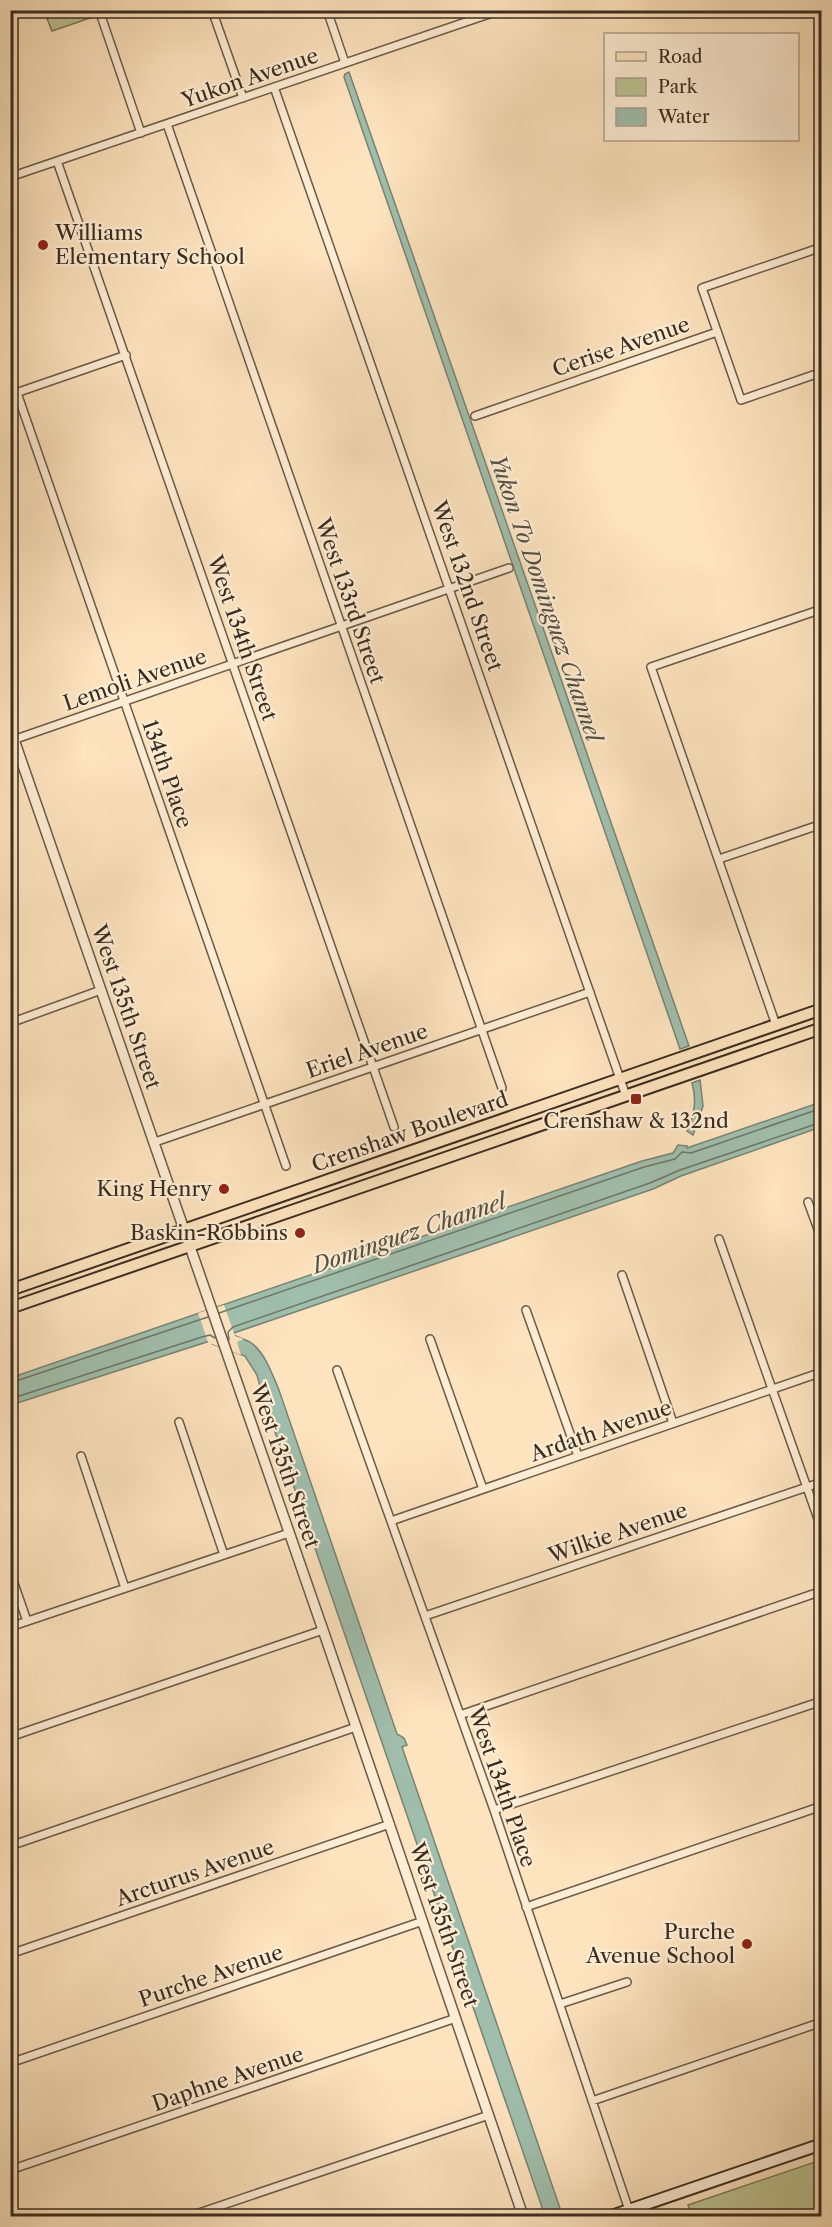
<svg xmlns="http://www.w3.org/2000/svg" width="832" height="2227" font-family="'Libre Caslon Text',serif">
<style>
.green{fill:#bdc493;stroke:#7c7859;stroke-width:1.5}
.water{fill:#a0bead;stroke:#778474;stroke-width:1.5}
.pier{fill:#fde3be}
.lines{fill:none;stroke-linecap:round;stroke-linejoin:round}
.shore{stroke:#6d7666;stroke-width:1.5}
.minor-casing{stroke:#6b5a47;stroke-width:10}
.tertiary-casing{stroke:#6b5a47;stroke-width:12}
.secondary-casing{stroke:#3a2d1f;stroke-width:14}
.primary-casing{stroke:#3a2d1f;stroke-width:14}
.minor{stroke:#feedd5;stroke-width:7}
.tertiary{stroke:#feedd5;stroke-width:9}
.secondary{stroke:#feedd5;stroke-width:10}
.primary{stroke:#fde3be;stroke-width:10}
.poi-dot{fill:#8f2418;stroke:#feedd5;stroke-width:2}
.labels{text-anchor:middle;stroke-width:4.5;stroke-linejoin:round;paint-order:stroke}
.street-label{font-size:21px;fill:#3a2d1f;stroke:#feedd5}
.poi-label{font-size:21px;fill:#3a2d1f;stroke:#feedd5;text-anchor:end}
.water-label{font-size:22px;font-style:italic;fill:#545142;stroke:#feedd5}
</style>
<rect width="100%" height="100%" fill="#fde3be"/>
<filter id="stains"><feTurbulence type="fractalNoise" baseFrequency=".00333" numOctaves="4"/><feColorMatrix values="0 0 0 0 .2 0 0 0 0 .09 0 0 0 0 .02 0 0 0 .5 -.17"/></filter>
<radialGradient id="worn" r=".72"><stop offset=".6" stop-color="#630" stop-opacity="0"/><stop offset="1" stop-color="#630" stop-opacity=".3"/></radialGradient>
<path class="green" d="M44 11H88L90 18 52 31Z
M821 2160V2216H692L688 2205Z"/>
<path class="water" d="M349 72 689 1046 680 1049 344 77 345 74Z
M700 1080 703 1106 693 1135 687 1131C695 1115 697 1100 692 1083Z
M821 1102V1127L681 1176 653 1189 231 1334C237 1337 244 1339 250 1342 265 1352 272 1374 279 1390L397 1734 404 1738 407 1745 402 1747 562 2214 545 2216 263 1397 257 1375 245 1356 212 1344 210 1341 11 1405 10 1378 642 1161 673 1153 678 1145 687 1146V1148Z"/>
<path class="pier" d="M224 1305 235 1336 244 1339 237 1342 241 1355 212 1344 209 1345 198 1313Z"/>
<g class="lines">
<path class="shore" d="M219 1313 644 1167 675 1159 682 1152 691 1153 822 1108
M229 1340 228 1332 233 1327 650 1183 680 1170 822 1122
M10 1383 208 1317
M10 1399 202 1337 210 1335 215 1338"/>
<defs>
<path id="minor" d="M99 10 141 133
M212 10 243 98
M327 10 345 63
M274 87 626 1096
M167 124 502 1088
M57 161 394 1127
M10 177 501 10
M822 247 702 288 741 400 822 372
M17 393 286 1166
M10 395 126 355
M475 416 717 332
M10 741 509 568
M719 859 822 824
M10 1023 101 990
M776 1025 651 667 822 609
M155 1142 590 992
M808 1202 822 1240
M719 1239 822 1530
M622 1275 673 1423
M526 1310 578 1456
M430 1339 483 1489
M337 1370 494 1810 631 2216
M179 1422 224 1555
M81 1456 125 1588
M391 1521 822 1372
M10 1572 27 1621
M425 1616 822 1482
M10 1627 289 1533
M460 1715 822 1591
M10 1737 323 1630
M494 1810 822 1701
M10 1846 356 1727
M526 1907 822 1806
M10 1954 390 1824
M560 2004 627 1982
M10 2063 423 1921
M592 2101 822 2022
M10 2170 456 2018
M190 2216 489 2115"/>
<path id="tertiary" d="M10 728 323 1630 523 2216"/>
<path id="secondary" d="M611 2216 822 2144"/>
<path id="primary" d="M10 1290 822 1009
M10 1308 822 1028"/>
</defs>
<use href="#minor" class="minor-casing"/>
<use href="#tertiary" class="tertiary-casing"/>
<use href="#secondary" class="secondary-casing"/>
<use href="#primary" class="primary-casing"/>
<use href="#minor" class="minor"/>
<use href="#tertiary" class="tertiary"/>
<use href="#secondary" class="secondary"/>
<use href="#primary" class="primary"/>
</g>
<g class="poi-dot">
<circle cx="43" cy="245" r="6"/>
<rect x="630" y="1093" width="12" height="12" rx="3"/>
<circle cx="224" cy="1189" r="6"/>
<circle cx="300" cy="1233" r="6"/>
<circle cx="747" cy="1944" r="6"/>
</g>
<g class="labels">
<g class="street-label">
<text transform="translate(250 78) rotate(-19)" y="7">Yukon Avenue</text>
<text transform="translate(621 347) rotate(-19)" y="7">Cerise Avenue</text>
<text transform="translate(467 586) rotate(71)" y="7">West 132nd Street</text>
<text transform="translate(350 601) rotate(71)" y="7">West 133rd Street</text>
<text transform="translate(242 638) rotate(71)" y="7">West 134th Street</text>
<text transform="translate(135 680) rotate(-19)" y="7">Lemoli Avenue</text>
<text transform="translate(167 774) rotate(71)" y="7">134th Place</text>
<text transform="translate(126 1007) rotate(71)" y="7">West 135th Street</text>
<text transform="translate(367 1051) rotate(-19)" y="7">Eriel Avenue</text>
<text transform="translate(410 1132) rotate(-19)" y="7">Crenshaw Boulevard</text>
<text transform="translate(601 1431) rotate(-19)" y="7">Ardath Avenue</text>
<text transform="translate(285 1466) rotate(71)" y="7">West 135th Street</text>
<text transform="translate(618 1533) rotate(-19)" y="7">Wilkie Avenue</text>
<text transform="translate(502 1787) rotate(71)" y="7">West 134th Place</text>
<text transform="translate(195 1873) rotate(-19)" y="7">Arcturus Avenue</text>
<text transform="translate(444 1925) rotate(71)" y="7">West 135th Street</text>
<text transform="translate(211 1976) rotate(-19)" y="7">Purche Avenue</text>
<text transform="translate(228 2079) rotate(-19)" y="7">Daphne Avenue</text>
</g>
<g class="poi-label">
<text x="55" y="240" text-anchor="start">Williams<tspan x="55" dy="24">Elementary School</tspan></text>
<text x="636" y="1128" text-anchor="middle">Crenshaw &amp; 132nd</text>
<text x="212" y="1196">King Henry</text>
<text x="288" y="1240">Baskin-Robbins</text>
<text x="735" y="1939">Purche<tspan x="735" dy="24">Avenue School</tspan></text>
</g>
<g class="water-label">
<text transform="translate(546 598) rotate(71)" y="8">Yukon To Dominguez Channel</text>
<text transform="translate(409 1233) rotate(-19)" y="8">Dominguez Channel</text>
</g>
</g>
<rect width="832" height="2227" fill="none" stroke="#fde3be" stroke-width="36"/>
<rect x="12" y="12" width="808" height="2203" fill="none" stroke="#3a2d1f" stroke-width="3"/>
<rect x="18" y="18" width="796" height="2191" fill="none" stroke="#3a2d1f" stroke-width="1.5"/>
<rect x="604" y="33" width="195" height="108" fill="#feedd5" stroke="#b0a08c" stroke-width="1.5"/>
<rect x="616" y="52" width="30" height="9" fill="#fde3be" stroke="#b0a08c" stroke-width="1.5"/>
<text x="658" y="63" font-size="18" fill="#3a2d1f">Road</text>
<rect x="616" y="78" width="30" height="18" fill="#bdc493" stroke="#b0a08c" stroke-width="1.5"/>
<text x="658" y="93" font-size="18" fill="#3a2d1f">Park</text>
<rect x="616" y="108" width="30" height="18" fill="#a0bead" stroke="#b0a08c" stroke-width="1.5"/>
<text x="658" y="123" font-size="18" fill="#3a2d1f">Water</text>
<rect width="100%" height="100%" filter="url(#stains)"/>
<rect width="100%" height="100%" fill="url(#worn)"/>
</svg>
